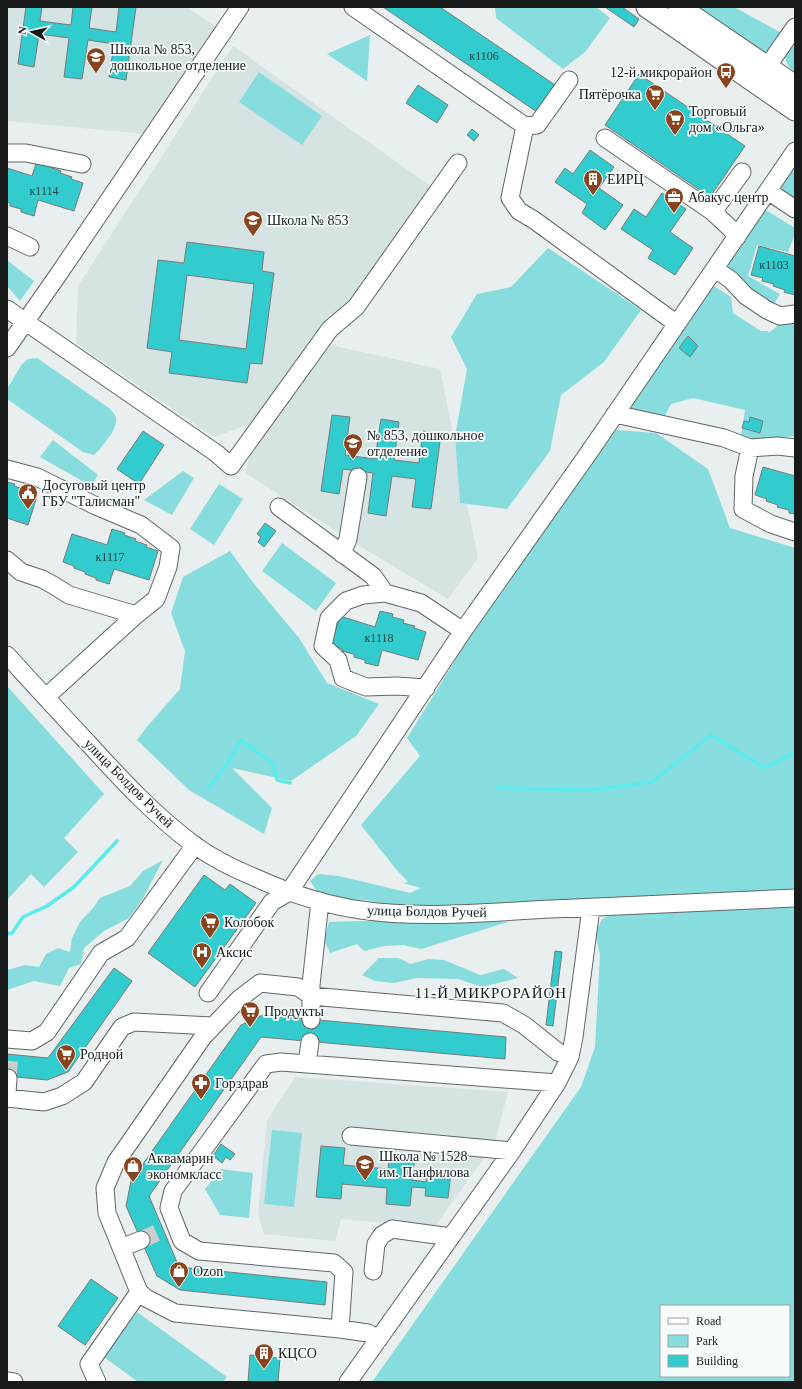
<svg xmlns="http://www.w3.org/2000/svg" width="802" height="1389" font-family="Georgia,serif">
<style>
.built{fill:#d5e3e3}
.green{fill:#87ddde;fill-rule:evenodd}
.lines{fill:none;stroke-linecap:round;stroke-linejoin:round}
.stream{stroke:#5beaed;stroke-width:3.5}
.building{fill:#32cccf;stroke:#777b7b;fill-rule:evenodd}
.minor-tunnel{stroke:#cacece;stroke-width:17;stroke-dasharray:17 8;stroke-linecap:butt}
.minor-casing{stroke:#616666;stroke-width:19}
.major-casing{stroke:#616666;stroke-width:23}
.minor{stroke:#fff;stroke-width:17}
.major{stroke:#fff;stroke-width:21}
.labels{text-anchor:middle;stroke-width:3.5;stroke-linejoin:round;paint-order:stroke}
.number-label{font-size:12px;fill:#1f4748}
.poi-label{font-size:14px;fill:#191b1b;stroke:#f6fbfb;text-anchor:start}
.street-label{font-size:14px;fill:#191b1b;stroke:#f6fbfb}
.neighbourhood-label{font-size:15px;letter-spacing:1px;fill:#191b1b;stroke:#f6fbfb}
</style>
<rect width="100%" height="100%" fill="#e9eeee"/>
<path class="built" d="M7 7H187L217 27 146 134 7 121Z
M233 46 432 187 359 288 250 424 214 437 76 343 78 286Z
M326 344 440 369 478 558 448 599 348 539 246 473 251 447Z
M295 1077 508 1092 495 1142 435 1227 341 1219 335 1241 264 1234 258 1214 267 1121Z"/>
<path class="green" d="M495 7H596L610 18 585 52 563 69 496 18Z
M699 7H734L785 35 776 48 763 52Z
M370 35 367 81 327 54Z
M790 41 795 51V72C781 62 785 54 790 41Z
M259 72 322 116 302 145 239 102Z
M789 169 795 172V205L775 193Z
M764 209 795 228V234L788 252 757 245 748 276 780 294 773 306 724 269Z
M548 248 641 310 604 362 561 395 550 451 507 509 460 503 455 437 467 369 451 337 477 294 511 287Z
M8 261 34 281 20 301 7 286Z
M712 285 731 297 733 313 761 331H768L769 333 778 325 795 321V436L779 438 756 443 741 436 745 410 693 398 671 404 663 419 625 410Z
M37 358 109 408C111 411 116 414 116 418 118 429 101 448 94 455L83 452 7 399V389L22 364 28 359Z
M616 430 656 433 708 469 730 528 795 548V892L455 905H390L366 900 344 899 318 892 310 881 318 874 339 876 410 893 421 888 403 883 408 882 395 868 361 825 420 756 407 738 481 619Z
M53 440 98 475 91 486 40 457Z
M183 471 194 478 172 515 144 500Z
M219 484 243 499 214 545 190 529Z
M282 543 336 583 316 611 262 571Z
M230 551 251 580 299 638 327 683 379 704 356 736 291 781 232 768 272 808 264 834 189 790 137 740 146 728 180 689 185 651 171 613 183 577Z
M7 686 104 794 64 838 78 852 44 887 31 874 7 900Z
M163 860 142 900 129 918 104 931 84 948 81 964 69 968 60 986 34 981 7 990V970L25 965 39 967 46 954 58 948 70 952 72 938 80 922 93 908 100 898 130 886 143 871Z
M772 907 795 908V1382H372L581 1087 595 1047 600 955 595 933 602 919 612 914ZM661 1306H789V1376H661Z
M357 921 508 922 421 949 403 945 384 946 364 951 357 944 330 953 324 940 329 922Z
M379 958H398L411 964 428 959 444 960 480 975 504 969 518 978 482 987 458 979 417 978 394 983 375 981 362 975Z
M272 1130 302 1133 294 1207 264 1204Z
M221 1169 253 1173 249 1218 220 1215 205 1189Z
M137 1312 227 1377 223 1382H138L104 1357Z"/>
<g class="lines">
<path class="stream" d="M208 788 225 767 241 740 273 764 277 780 290 783
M496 788 589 790 652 782 711 735 765 768 795 752
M7 934 12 933 23 917 47 906 74 887 117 841"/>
</g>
<path class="building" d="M26 7H42L40 21 71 25 73 7H92L89 28 116 32 119 7H136L126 80 109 77 114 44 88 40 82 79 64 77 69 38 39 34 34 67 18 64Z
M383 7H440L558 87 540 114Z
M605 7H622L639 19 634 27Z
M639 74 745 146 710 197 605 125Z
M418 85 448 105 437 123 406 103Z
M472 129 479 135 474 141 467 135Z
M590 150 614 167 599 188 623 205 605 230 582 213 587 204 555 182 565 168 573 174Z
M37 160 50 164 49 167 61 171 60 173 72 177 71 179 83 183 74 211 38 200 34 216 21 212V209L10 206V203L7 202V168L32 176Z
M662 193 686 209 670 232 693 248 675 275 648 258 653 250 621 229 634 209 646 217Z
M187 242 264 252 262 271 274 273 262 364 250 363 247 383 169 373 172 352 147 348 158 260 184 263ZM187 275 254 284 246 349 179 340Z
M759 246 795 256V255V295L784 292 785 290 773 286 774 284 762 281 763 278 751 275Z
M688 336 698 346 690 357 679 348Z
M332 415 350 417 345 455 375 459 381 419 399 422 394 460 419 463 423 431 441 434 431 509 412 507 416 479 392 476 386 516 368 513 373 473 343 469 339 494 321 491Z
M750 417 763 421 760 433 742 428 744 421 749 422Z
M143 431 164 445 139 484 117 469Z
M763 467 795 476V514L789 513V510L777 507 778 505 766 501 767 499 755 495Z
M7 482 15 484 14 486 26 490 25 492 37 496 28 525 7 518Z
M265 523 276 531 264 547 258 542 261 537 257 534Z
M112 529 125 533 124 535 136 539 135 541 147 545 146 547 158 551 149 580 114 569 109 584 96 580V578L85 574V572L74 568V566L63 562 72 534 107 545Z
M380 611 393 614 392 617 404 620 403 623 415 626 414 628 426 632 418 660 382 650 378 666 365 663V660L354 657V654L342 651 343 649 331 645 340 616 375 627Z
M204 875 225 890 230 884 256 903 195 987 148 953Z
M555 951 562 952 553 1026 546 1025Z
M114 968 132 981 68 1072 47 1080 7 1076V1054L48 1058Z
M263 1015 506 1037 505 1059 261 1037 149 1196 179 1267 327 1282 325 1305 180 1290 157 1276 126 1206 131 1181 241 1025Z
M221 1144 235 1154 230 1160 226 1157 222 1163 213 1156Z
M321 1146 345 1148 343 1165 388 1169 390 1153 415 1156 412 1180 426 1182 427 1171 451 1173 448 1198 425 1196 426 1188 412 1187 410 1206 386 1204 387 1188 342 1184 341 1199 316 1197Z
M91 1279 118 1298 85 1345 58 1326Z
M250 1355 280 1358 278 1382H248Z"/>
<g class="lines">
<path class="minor-tunnel" d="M8 1078 10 1054
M141 1240 163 1230"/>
<defs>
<path id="minor" d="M353 7 525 126 537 125 569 80
M767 67 795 27
M525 126 510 198 519 211 534 220 677 324
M605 138 713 212 730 228 737 237
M7 153H26L82 164
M768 191 795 209
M713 212 742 172
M7 236 30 247
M715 269 731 280 746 296 767 310 780 316 795 314
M7 309 216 453 231 466 330 329 356 307 458 163
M7 348 58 275 240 7
M615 414 724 438 750 448 778 446 795 448
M750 448 744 476 743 509 771 524 795 532
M7 469 37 477 96 506 141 525 171 548 168 567 156 599 136 615 46 697
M279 507 373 576 385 593
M342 554 348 539 358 477
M7 560 21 572 42 579 53 585 69 595 136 615
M7 655C34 685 61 714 88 743 121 779 154 815 193 844 212 858 234 869 256 878 289 893 325 905 361 910 422 919 490 912 552 909 633 906 714 902 795 898
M426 688 397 686 366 687 343 678 338 660 323 646 329 618 346 601 363 595 385 593 421 603 463 631
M208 993 272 902 289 892 463 631 590 451 795 151
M311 1020V985L320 901
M7 1039 32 1041 47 1032 101 953 127 938 195 845
M307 1064 310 1042
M7 1093 8 1078
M7 1098 44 1102 62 1096 84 1082 122 1027 134 1022 212 1026
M351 1136 512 1151
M121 1248 141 1240
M373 1271 376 1244 382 1235 392 1229 451 1237
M340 1329 344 1272 334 1263 199 1251 182 1241 169 1208 173 1191 266 1064 281 1062 557 1083
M379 1339 368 1333 340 1329 175 1313 146 1298 139 1292 107 1213 105 1188 116 1162 203 1037 239 999 260 983 298 987 311 996 503 1013 524 1025 558 1052 570 1057
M7 1381 14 1382
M97 1382 89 1364 139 1292
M348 1382 512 1151 557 1083 570 1057 574 1037 591 908"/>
<path id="major" d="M647 7 795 110
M679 7 795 86"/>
</defs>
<use href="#minor" class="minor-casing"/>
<use href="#major" class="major-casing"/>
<use href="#minor" class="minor"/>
<use href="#major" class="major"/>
</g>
<defs>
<symbol id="school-pin" viewBox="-11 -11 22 30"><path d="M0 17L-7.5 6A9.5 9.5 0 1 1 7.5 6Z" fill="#89441d" stroke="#f6fbfb"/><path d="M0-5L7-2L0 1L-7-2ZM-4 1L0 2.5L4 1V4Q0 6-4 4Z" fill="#fff"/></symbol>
<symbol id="bus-pin" viewBox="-11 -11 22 30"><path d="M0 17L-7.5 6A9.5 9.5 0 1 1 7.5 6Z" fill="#89441d" stroke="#f6fbfb"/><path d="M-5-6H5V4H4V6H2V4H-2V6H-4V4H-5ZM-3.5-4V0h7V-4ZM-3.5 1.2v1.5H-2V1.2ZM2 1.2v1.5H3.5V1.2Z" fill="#fff"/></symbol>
<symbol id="supermarket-pin" viewBox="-11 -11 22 30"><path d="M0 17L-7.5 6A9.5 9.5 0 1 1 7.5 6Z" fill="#89441d" stroke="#f6fbfb"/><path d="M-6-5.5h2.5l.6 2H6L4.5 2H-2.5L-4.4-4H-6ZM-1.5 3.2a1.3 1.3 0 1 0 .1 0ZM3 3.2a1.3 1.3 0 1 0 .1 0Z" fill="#fff"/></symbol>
<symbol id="building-pin" viewBox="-11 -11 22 30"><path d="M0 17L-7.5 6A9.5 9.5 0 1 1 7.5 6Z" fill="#89441d" stroke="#f6fbfb"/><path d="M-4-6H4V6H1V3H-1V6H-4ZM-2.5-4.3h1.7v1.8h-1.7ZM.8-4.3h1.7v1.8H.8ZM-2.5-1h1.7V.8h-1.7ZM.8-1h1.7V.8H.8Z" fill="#fff"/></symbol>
<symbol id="office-pin" viewBox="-11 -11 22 30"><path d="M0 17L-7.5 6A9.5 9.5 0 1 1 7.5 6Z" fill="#89441d" stroke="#f6fbfb"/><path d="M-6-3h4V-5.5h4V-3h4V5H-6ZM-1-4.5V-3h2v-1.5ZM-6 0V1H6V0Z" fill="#fff"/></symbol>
<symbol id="civic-pin" viewBox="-11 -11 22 30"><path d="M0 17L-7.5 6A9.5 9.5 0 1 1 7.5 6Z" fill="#89441d" stroke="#f6fbfb"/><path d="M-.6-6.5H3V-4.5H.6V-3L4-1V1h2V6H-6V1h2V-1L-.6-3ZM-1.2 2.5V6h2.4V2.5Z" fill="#fff"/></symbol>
<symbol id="hospital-pin" viewBox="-11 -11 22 30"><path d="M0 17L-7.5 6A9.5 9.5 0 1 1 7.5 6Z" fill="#89441d" stroke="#f6fbfb"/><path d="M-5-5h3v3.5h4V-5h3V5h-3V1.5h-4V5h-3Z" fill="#fff"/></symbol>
<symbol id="pharmacy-pin" viewBox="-11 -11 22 30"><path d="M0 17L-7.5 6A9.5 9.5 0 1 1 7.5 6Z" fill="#89441d" stroke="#f6fbfb"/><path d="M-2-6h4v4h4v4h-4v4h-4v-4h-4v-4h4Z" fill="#fff"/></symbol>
<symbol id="shop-pin" viewBox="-11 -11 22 30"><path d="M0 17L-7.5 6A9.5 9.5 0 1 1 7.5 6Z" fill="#89441d" stroke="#f6fbfb"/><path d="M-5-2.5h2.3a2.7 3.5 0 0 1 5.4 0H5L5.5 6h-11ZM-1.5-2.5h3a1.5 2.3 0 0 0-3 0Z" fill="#fff"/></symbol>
</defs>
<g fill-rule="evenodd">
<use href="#school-pin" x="85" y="46" width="22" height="30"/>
<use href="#bus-pin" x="715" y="61" width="22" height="30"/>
<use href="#supermarket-pin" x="644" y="83" width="22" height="30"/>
<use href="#supermarket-pin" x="664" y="108" width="22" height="30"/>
<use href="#building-pin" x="582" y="168" width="22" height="30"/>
<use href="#office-pin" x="663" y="186" width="22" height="30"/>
<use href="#school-pin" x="242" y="209" width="22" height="30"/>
<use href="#school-pin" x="342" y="432" width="22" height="30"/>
<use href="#civic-pin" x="17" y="482" width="22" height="30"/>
<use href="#supermarket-pin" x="199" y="911" width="22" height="30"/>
<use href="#hospital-pin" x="191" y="941" width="22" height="30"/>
<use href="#supermarket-pin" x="239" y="1000" width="22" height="30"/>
<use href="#supermarket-pin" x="55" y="1043" width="22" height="30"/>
<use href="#pharmacy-pin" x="190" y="1072" width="22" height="30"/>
<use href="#school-pin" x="354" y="1153" width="22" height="30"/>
<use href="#shop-pin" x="122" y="1155" width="22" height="30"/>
<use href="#shop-pin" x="168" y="1260" width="22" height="30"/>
<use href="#building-pin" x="253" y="1342" width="22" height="30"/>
</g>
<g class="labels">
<g class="number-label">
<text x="484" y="60">к1106</text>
<text x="44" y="195">к1114</text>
<text x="774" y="269">к1103</text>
<text x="110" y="561">к1117</text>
<text x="379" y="642">к1118</text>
</g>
<g class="poi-label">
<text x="110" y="54">Школа № 853,<tspan x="110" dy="16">дошкольное отделение</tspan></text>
<text x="712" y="77" text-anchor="end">12-й микрорайон</text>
<text x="641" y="99" text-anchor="end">Пятёрочка</text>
<text x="689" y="116">Торговый<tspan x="689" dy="16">дом «Ольга»</tspan></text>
<text x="607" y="184">ЕИРЦ</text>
<text x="688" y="202">Абакус центр</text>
<text x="267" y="225">Школа № 853</text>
<text x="367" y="440">№ 853, дошкольное<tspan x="367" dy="16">отделение</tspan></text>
<text x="42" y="490">Досуговый центр<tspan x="42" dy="16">ГБУ "Талисман"</tspan></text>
<text x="224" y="927">Колобок</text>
<text x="216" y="957">Аксис</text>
<text x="264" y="1016">Продукты</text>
<text x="80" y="1059">Родной</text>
<text x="215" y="1088">Горздрав</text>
<text x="379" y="1161">Школа № 1528<tspan x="379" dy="16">им. Панфилова</tspan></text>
<text x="147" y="1163">Аквамарин<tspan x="147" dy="16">экономкласс</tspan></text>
<text x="193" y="1276">Ozon</text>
<text x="278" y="1358">КЦСО</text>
</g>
<g class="street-label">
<text transform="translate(129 783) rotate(45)" y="5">улица Болдов Ручей</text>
<text transform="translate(427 911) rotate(1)" y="5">улица Болдов Ручей</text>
</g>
<g class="neighbourhood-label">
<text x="491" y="998">11-Й МИКРОРАЙОН</text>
</g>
</g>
<rect width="802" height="1389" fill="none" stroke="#191b1b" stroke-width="16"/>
<rect x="660" y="1305" width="130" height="72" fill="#f6fbfb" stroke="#9ea1a1"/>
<rect x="668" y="1318" width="20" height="6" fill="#ffffff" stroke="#9ea1a1"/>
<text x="696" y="1325" font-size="12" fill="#191b1b">Road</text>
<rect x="668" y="1335" width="20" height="12" fill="#87ddde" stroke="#9ea1a1"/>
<text x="696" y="1345" font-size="12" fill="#191b1b">Park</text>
<rect x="668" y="1355" width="20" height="12" fill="#32cccf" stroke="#9ea1a1"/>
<text x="696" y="1365" font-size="12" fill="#191b1b">Building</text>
<g transform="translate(32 32) rotate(278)" stroke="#f6fbfb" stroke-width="3" paint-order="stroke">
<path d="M0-3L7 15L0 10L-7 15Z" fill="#191b1b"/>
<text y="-6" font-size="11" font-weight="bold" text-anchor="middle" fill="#191b1b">N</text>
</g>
</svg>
